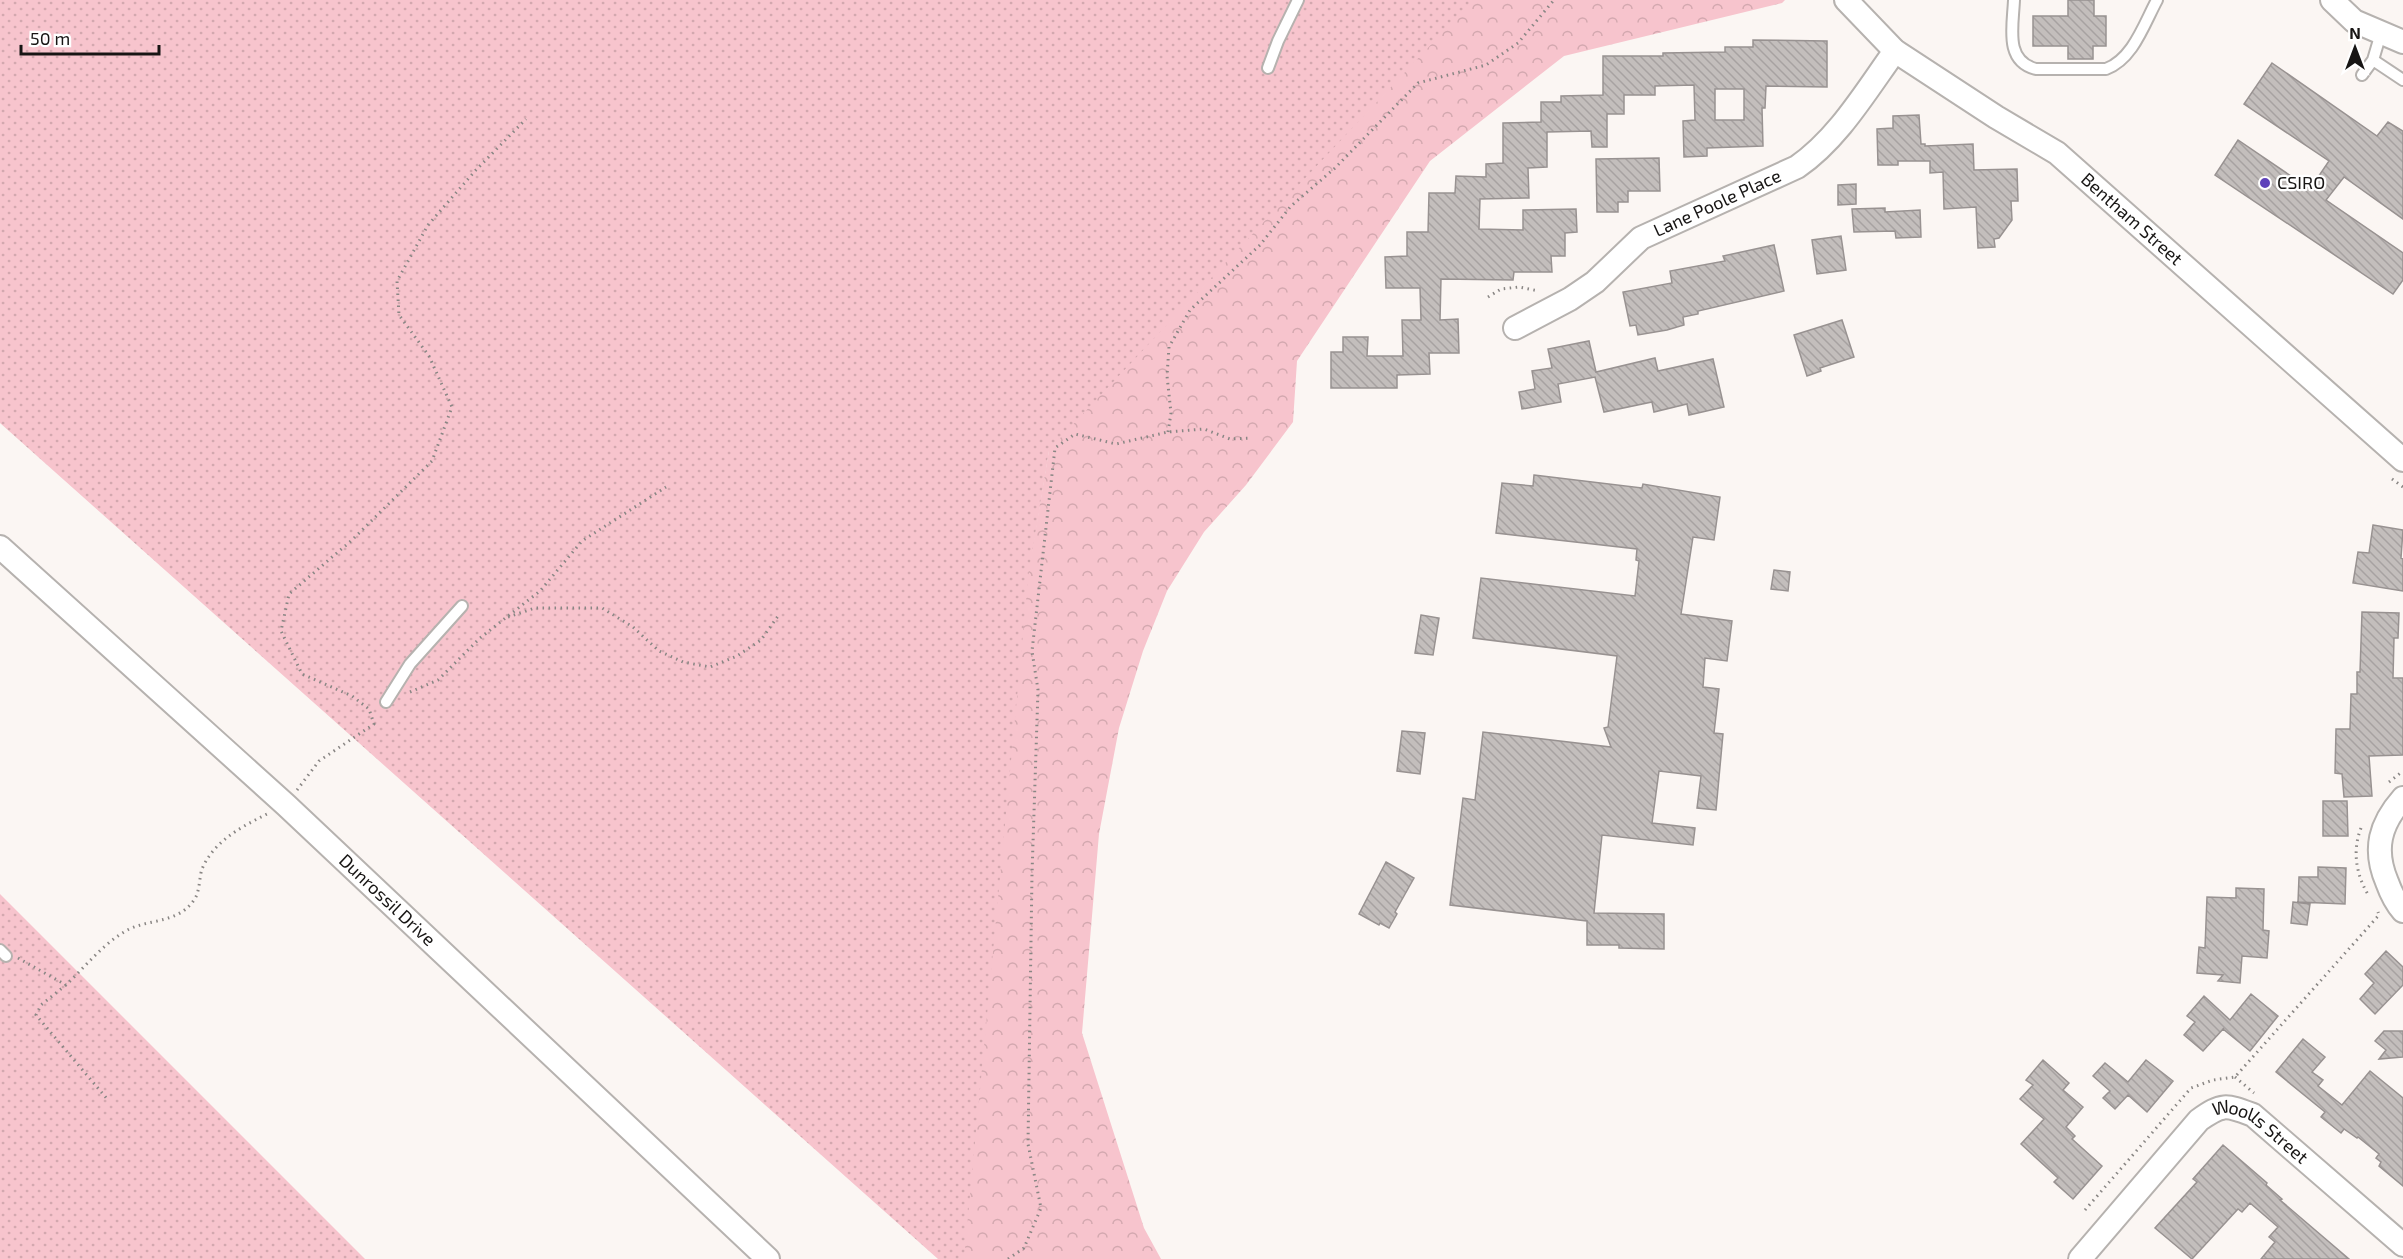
<svg xmlns="http://www.w3.org/2000/svg" width="2403" height="1259" font-family="'Exo 2',sans-serif">
<style>
.grass{fill:url(#grass-dots)}
.forest{fill:url(#forest-crowns)}
.building{fill:url(#building-back-hatch);stroke:#989291;stroke-width:1.5;fill-rule:evenodd}
.lines{fill:none;stroke-linecap:round;stroke-linejoin:round}
.lane-casing{stroke:#b6b2af;stroke-width:14}
.street-casing{stroke:#b6b2af;stroke-width:26}
.path{stroke:#898684;stroke-width:3;stroke-dasharray:1.5 4.5;stroke-linecap:butt}
.lane{stroke:#fff;stroke-width:10}
.street{stroke:#fff;stroke-width:22}
.poi-dot{fill:#5e41ba;stroke:#fff;stroke-width:2}
.labels{text-anchor:middle;stroke-width:4.5;stroke-linejoin:round;paint-order:stroke}
.poi-label{font-size:18px;fill:#171514;stroke:#fff;text-anchor:start}
.street-label{font-size:18px;fill:#171514;stroke:#fff}
</style>
<defs>
<pattern id="grass-dots" width="8" height="8" patternUnits="userSpaceOnUse" patternTransform="scale(1.5)"><rect width="8" height="8" fill="#f7c4cd"/><path d="M2 2h.1M6 6h.1" fill="none" stroke="#d3a8af" stroke-width="1.8" stroke-linecap="round"/></pattern>
<pattern id="forest-crowns" width="20" height="18" patternUnits="userSpaceOnUse" patternTransform="scale(1.5)"><rect width="20" height="18" fill="#f7c4cd"/><path d="M2 6a3 3 0 1 1 6 0M12 15a3 3 0 1 1 6 0" fill="none" stroke="#d3a8af"/></pattern>
<pattern id="building-back-hatch" width="6" height="6" patternUnits="userSpaceOnUse" patternTransform="scale(1.5)"><rect width="6" height="6" fill="#c3bebc"/><path d="M-1 5l2 2M0 0l6 6M5-1l2 2" fill="none" stroke="#a7a2a1"/></pattern>
</defs>
<rect width="100%" height="100%" fill="#fbf6f3"/>
<path class="grass" d="M0 0H1474L1049 451 1031 562 966 1259H938L0 423Z
M0 894 365 1259H0Z"/>
<path class="forest" d="M1473 0H1785L1782 3 1564 56 1430 161 1297 361 1293 422 1246 485 1204 532 1167 591 1143 651 1119 728 1099 834 1082 1033 1144 1228 1161 1259H964L1029 570 1049 450Z"/>
<path class="building" d="M2068 0H2094V16H2106V46H2093V59H2068V46H2033V16H2068Z
M1753 40 1827 41V87L1766 86 1765 108H1762L1763 146 1707 148V156L1684 157 1683 121 1695 120 1694 85 1655 86V95H1624V114H1607V147H1592L1591 131 1547 132V167L1528 168 1529 198 1480 199 1479 229 1523 230V210L1576 209 1577 232 1565 233V256H1551L1552 272H1514L1513 280 1441 279 1440 320 1458 319 1459 353H1429L1430 374 1397 375V388H1331V352H1343V337H1368L1367 356H1403L1402 320H1421L1420 288H1386L1385 257 1407 256V232H1428L1429 193H1455L1456 176 1486 177V164L1503 163V123L1541 122V102H1561V96L1603 95V56H1663V53L1725 52V47H1753ZM1715 89H1744V120H1715Z
M2272 63 2377 136 2388 122 2403 131V219L2344 177 2326 200 2403 253V280L2393 294 2215 175 2238 140 2310 189 2329 161 2244 104Z
M1919 115 1921 144H1925V146L1973 144 1974 170 2017 169 2018 201H2011L2012 220 1999 238 1994 239 1995 247 1978 248 1976 207 1944 209 1943 172 1930 173V161H1898V165H1878L1877 129 1893 128V116Z
M1659 158 1660 191H1628V202H1618V212H1597L1596 159Z
M1856 184V204L1838 205V185Z
M1885 208V212L1920 210 1921 237 1896 238 1895 231 1854 232 1852 209Z
M1841 236 1846 270 1817 274 1812 240Z
M1774 245 1784 291 1698 311V314L1683 317 1684 325 1667 330 1638 335 1636 325 1630 326 1623 292 1672 283 1670 271 1725 261 1723 256Z
M1842 320 1854 357 1820 368 1821 371 1807 376 1794 335Z
M1589 341 1596 372 1655 358 1658 371 1713 359 1724 407 1689 415 1687 404 1654 412 1652 402 1604 412 1595 377 1558 384 1561 402 1522 409 1519 392 1535 389 1532 371 1552 368 1548 349Z
M1534 475 1642 488 1643 484 1720 497 1714 540 1693 537 1681 614 1732 621 1727 661 1705 658 1703 687 1719 689 1714 733 1723 734 1716 810 1697 808 1701 776 1659 771 1652 823 1695 828 1693 845 1602 835 1594 913 1664 914V949L1619 948V945H1587V921L1450 905 1463 798 1475 800 1483 732 1611 747 1604 728 1608 727 1617 656 1473 638 1481 578 1635 596 1639 561 1636 560 1637 549 1496 533 1502 483 1533 486Z
M2373 525 2403 530 2401 558 2403 559V591L2353 583 2358 552 2369 553Z
M1774 570 1790 572 1788 591 1771 589Z
M2362 612 2399 613 2398 638H2394L2393 678H2403V755L2369 756 2372 796 2344 797 2342 774 2335 773 2336 729H2350L2351 694H2357V672H2360Z
M1421 615 1439 618 1433 655 1415 653Z
M1402 731 1425 733 1420 774 1397 771Z
M2323 801H2347L2348 836H2323Z
M1386 862 1414 878 1395 912 1397 914 1389 928 1380 923 1379 925 1359 914Z
M2318 867 2346 868 2345 904 2298 902 2299 877H2318Z
M2236 888 2264 889 2263 930 2269 931 2267 958 2242 956 2240 983 2218 981 2223 975 2197 973 2199 947 2205 948 2207 897 2236 898Z
M2293 902 2310 904 2307 925 2291 923Z
M2386 951 2403 967V985L2375 1014 2360 999 2374 983 2365 974Z
M2251 994 2278 1016 2250 1051 2223 1029 2224 1028 2203 1051 2184 1035 2195 1022 2187 1016 2204 996 2230 1020Z
M2384 1031H2403V1057L2379 1059 2386 1050 2375 1041Z
M2303 1039 2325 1057 2312 1072 2323 1080 2318 1086 2342 1105 2370 1071 2403 1098V1186L2379 1166 2381 1162 2376 1158 2379 1154 2358 1137 2357 1138 2344 1129 2341 1133 2321 1117 2325 1112 2276 1072Z
M2043 1060 2069 1083 2063 1090 2083 1107 2066 1127 2075 1136 2072 1139 2102 1166 2073 1199 2054 1182 2058 1178 2021 1144 2044 1119 2020 1099 2033 1085 2026 1080Z
M2146 1060 2173 1081 2147 1112 2128 1095 2115 1109 2103 1098 2110 1091 2093 1076 2105 1063 2128 1082Z
M2223 1145 2267 1183 2266 1185 2282 1199 2280 1200 2349 1259H2261L2275 1242 2269 1237 2278 1227 2250 1203 2242 1212 2238 1209 2192 1259 2155 1228 2197 1182 2193 1179Z"/>
<g class="lines">
<defs>
<path id="lane" d="M2014 0C2013 26 2004 61 2036 69H2106C2133 59 2144 24 2157 0
M2373 60 2403 80
M1268 68 1278 41 1298 0
M2362 75 2373 60 2381 33
M386 702 410 664 462 606
M0 950 6 956"/>
<g id="street">
<path id="s1" d="M1846 0 1895 51 1996 117 2057 153 2403 460"/>
<path d="M2332 0 2354 21 2403 42"/>
<path id="s2" d="M1515 328 1570 299 1595 282 1641 238 1797 167C1838 139 1866 91 1895 51"/>
<path id="s3" d="M0 547 286 805 768 1259"/>
<path d="M2403 798C2380 824 2373 849 2387 882 2391 893 2395 902 2403 911"/>
<path id="s4" d="M2080 1259 2199 1120C2223 1103 2226 1105 2253 1115L2403 1245"/>
</g>
</defs>
<use href="#lane" class="lane-casing"/>
<use href="#street" class="street-casing"/>
<path class="path" d="M1488 297 1501 289 1519 287 1539 291
M1168 432 1171 413 1167 376 1169 347 1190 310 1260 245 1291 206 1335 168 1418 83 1486 65 1518 43 1554 0
M2392 479 2403 487
M508 617 535 608H602L633 627 659 651 683 662 710 667 737 656 761 640 778 616
M410 692 438 680 480 638 540 591 582 541 666 487
M2389 782 2403 771
M297 790 319 761 374 724 369 709 352 696 302 674 281 631 289 594 352 540 432 461 452 407 429 356 399 315 397 281 428 225 475 171 526 119
M2361 828C2352 851 2356 875 2369 896
M18 958 66 985C84 968 102 945 124 932 146 918 177 925 194 900 200 892 199 878 202 869 214 841 241 827 267 814
M66 985 41 1005 36 1015 108 1100
M2235 1077 2254 1093
M2085 1210 2191 1088 2213 1080 2235 1077 2379 915 2378 912
M1008 1259 1024 1248 1041 1208 1028 1144 1032 874 1038 690 1032 651 1055 448 1075 434 1116 444 1168 432 1204 429 1230 439 1251 438"/>
<use href="#lane" class="lane"/>
<use href="#street" class="street"/>
</g>
<circle class="poi-dot" cx="2265" cy="183" r="6"/>
<g class="labels">
<g class="poi-label">
<text x="2277" y="189">CSIRO</text>
</g>
<g class="street-label">
<text dy="6" stroke="none"><textPath href="#s2" startOffset="240">Lane Poole Place</textPath></text>
<text dy="6" stroke="none"><textPath href="#s1" startOffset="362">Bentham Street</textPath></text>
<text dy="6" stroke="none"><textPath href="#s3" startOffset="524">Dunrossil Drive</textPath></text>
<text dy="6" stroke="none"><textPath href="#s4" startOffset="255">Woolls Street</textPath></text>
</g>
</g>
<g transform="translate(2355 48)" stroke="#ffffff" stroke-width="4.5" paint-order="stroke">
<path d="M0-4.5L10 22L0 15L-10 22Z" fill="#171514"/>
<text y="-9" font-size="16" font-weight="bold" text-anchor="middle" fill="#171514">N</text>
</g>
<path d="M21 45v9h138v-9" fill="none" stroke="#171514" stroke-width="3"/>
<text x="30" y="45" font-size="18" fill="#171514" stroke="#ffffff" stroke-width="4.5" paint-order="stroke">50 m</text>
</svg>
